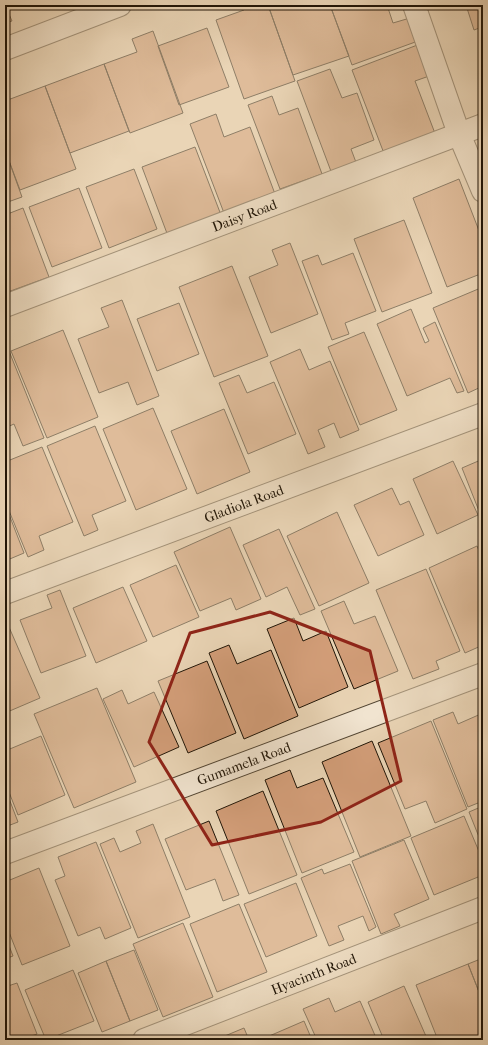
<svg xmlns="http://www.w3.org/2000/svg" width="488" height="1045" font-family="'IM FELL French Canon',serif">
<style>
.building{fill:#d39e79;stroke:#201507}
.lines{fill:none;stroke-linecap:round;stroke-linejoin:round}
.minor-casing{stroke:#524533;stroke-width:24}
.minor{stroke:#f1e4d0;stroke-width:22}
.marked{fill:none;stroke:#8f2418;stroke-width:3;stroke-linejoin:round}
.labels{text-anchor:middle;stroke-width:3.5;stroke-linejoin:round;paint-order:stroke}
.street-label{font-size:14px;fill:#201507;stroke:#f1e4d0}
</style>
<rect width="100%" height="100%" fill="#ead5b6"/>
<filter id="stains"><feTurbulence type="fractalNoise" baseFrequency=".005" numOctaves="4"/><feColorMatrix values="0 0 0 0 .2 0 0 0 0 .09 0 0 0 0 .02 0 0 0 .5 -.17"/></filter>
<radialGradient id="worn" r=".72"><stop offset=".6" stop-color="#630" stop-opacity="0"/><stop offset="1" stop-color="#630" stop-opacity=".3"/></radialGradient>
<path class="building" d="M5 5 12 21 5 23Z
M242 5H268L295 81 244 99 216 20 244 10Z
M268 5H330L349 56 293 75Z
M330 5H387L393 23 410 18 418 41 352 65Z
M466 5H483V31L482 27 474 30Z
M207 28 229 87 179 105 158 46Z
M153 31 183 113 130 133 104 64 137 52 132 39Z
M420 44 432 75 415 81 436 136 385 156 352 70Z
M104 64 129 131 70 153 45 86Z
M330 69 342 98 357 93 374 140 351 149 357 165 332 174 297 81Z
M45 86 76 169 20 190 5 150V101Z
M272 96 279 115 298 108 322 174 280 189 248 105Z
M216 114 224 137 250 127 275 194 224 213 190 124Z
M195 147 221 215 168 236 142 167Z
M5 150 22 197 5 203Z
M134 169 157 229 109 248 86 187Z
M459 179 483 241V273L447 287 413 198Z
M79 188 102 248 52 267 29 207Z
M23 208 49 277 5 293V215Z
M404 220 432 293 382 312 354 239Z
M290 243 318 314 271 333 249 277 278 265 272 250Z
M353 253 376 311 345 323 349 334 332 340 302 261 318 255 322 265Z
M232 266 268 356 214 377 179 287Z
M483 287V386L468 393 433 308Z
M122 300 159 396 137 405 128 382 99 393 78 339 109 327 101 308Z
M179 303 199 354 157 371 137 319Z
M411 309 425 343 429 341 423 328 435 322 464 391 457 393 450 378 407 396 377 324Z
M63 330 98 417 47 438 11 351Z
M364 332 397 410 360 425 328 347Z
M300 349 309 370 330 361 359 430 340 438 334 423 318 430 325 447 308 454 270 362Z
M9 351 44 438 23 446 14 424 5 428V353Z
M239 375 247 393 274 382 296 434 248 454 219 383Z
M153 408 187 489 136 510 103 429Z
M224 409 250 472 197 494 171 431Z
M95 426 126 501 92 515 98 530 84 536 47 446Z
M42 447 73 522 39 536 44 550 28 557 5 501V462Z
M483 459V516H481L462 468Z
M453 461 478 515 437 534 413 479Z
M392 488 400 505 409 501 424 535 378 556 354 505Z
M5 504 24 553 5 561Z
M337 512 369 583 319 606 287 536Z
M230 527 261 599 236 610 231 598 200 611 174 552Z
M279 529 315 609 300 615 287 587 266 597 243 545Z
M477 546 483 560V645L465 653 429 568Z
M176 565 199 617 153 637 130 585Z
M426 569 460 651 436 661 439 669 413 679 376 590Z
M123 587 147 641 96 663 73 608Z
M60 590 86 656 41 673 20 620 52 608 47 595Z
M344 601 354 624 375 616 398 671 354 689 321 611Z
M5 618 40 698 5 713Z
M294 618 303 641 326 631 348 687 299 708 267 629Z
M229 645 237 664 271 650 298 716 244 739 209 653Z
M207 661 236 733 188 753 158 681Z
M97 688 136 782 74 808 34 714Z
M122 690 128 704 154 692 179 747 134 767 103 699Z
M453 712 458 724 483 713V801L468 807 433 720Z
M431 721 467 809 435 823 426 801 405 809 378 743Z
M41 736 65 795 18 815 5 782V751Z
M372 741 411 836 360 857 322 762Z
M290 770 297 788 323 778 354 852 302 873 265 780Z
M5 788 18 822 5 827Z
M263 791 297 875 249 894 216 811Z
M483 806V847L469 812Z
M464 816 483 861V875L434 895 411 838Z
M209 821 239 895 223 901 215 879 186 890 165 839Z
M153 824 190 917 138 938 100 844 114 838 120 852 141 843 136 831Z
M404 840 429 899 394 914 400 926 381 934 352 861Z
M96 842 131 928 105 939 100 927 78 936 55 880 65 876 58 857Z
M350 864 376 927 369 931 363 916 338 926 344 940 329 946 301 878 322 869 324 874Z
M39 868 70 946 22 965 5 922V882Z
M296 883 317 936 266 957 244 904Z
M239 904 267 972 217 992 190 924Z
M183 923 213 997 163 1017 133 944Z
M5 935 13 956 5 959Z
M134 950 158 1010 130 1021 106 961Z
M483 958V1002L468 964Z
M106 961 130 1021 102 1032 78 973Z
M468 964 483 1002V1034L469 1040H438L416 985Z
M73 970 94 1021 46 1040 25 990Z
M17 983 37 1034 21 1040H5V987Z
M404 986 425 1034 428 1040H384L368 1002Z
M329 998 335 1012 360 1001 377 1040H317L303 1009Z
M304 1021 312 1040H260Z
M244 1028 249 1040H220V1038Z"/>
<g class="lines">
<defs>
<g id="minor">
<path d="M414 5 459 134 483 191"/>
<path d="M5 49 120 5"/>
<path id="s1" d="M5 306 483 125"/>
<path id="s2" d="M5 593 483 414"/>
<path id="s3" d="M5 853 483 674"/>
<path id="s4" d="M144 1040 483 908"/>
</g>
</defs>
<use href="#minor" class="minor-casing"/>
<use href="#minor" class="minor"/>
</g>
<path d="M0 0H488V1045H0ZM270 612 370 651 401 781 321 822 212 845 149 742 190 633Z" fill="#ead5b6" fill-opacity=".55" fill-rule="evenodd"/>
<path class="marked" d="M270 612 370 651 401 781 321 822 212 845 149 742 190 633Z"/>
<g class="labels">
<g class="street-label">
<text dy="5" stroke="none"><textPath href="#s1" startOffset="256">Daisy Road</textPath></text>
<text dy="5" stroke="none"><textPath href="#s2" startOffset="255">Gladiola Road</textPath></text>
<text dy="5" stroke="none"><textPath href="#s3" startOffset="255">Gumamela Road</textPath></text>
<text dy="5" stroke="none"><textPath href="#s4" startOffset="182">Hyacinth Road</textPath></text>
</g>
</g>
<rect width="488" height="1045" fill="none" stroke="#ead5b6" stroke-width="20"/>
<rect x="6" y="6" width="476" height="1033" fill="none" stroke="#201507" stroke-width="2"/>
<rect x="10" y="10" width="468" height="1025" fill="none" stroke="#201507"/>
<rect width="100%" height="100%" filter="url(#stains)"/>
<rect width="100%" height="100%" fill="url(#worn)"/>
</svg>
